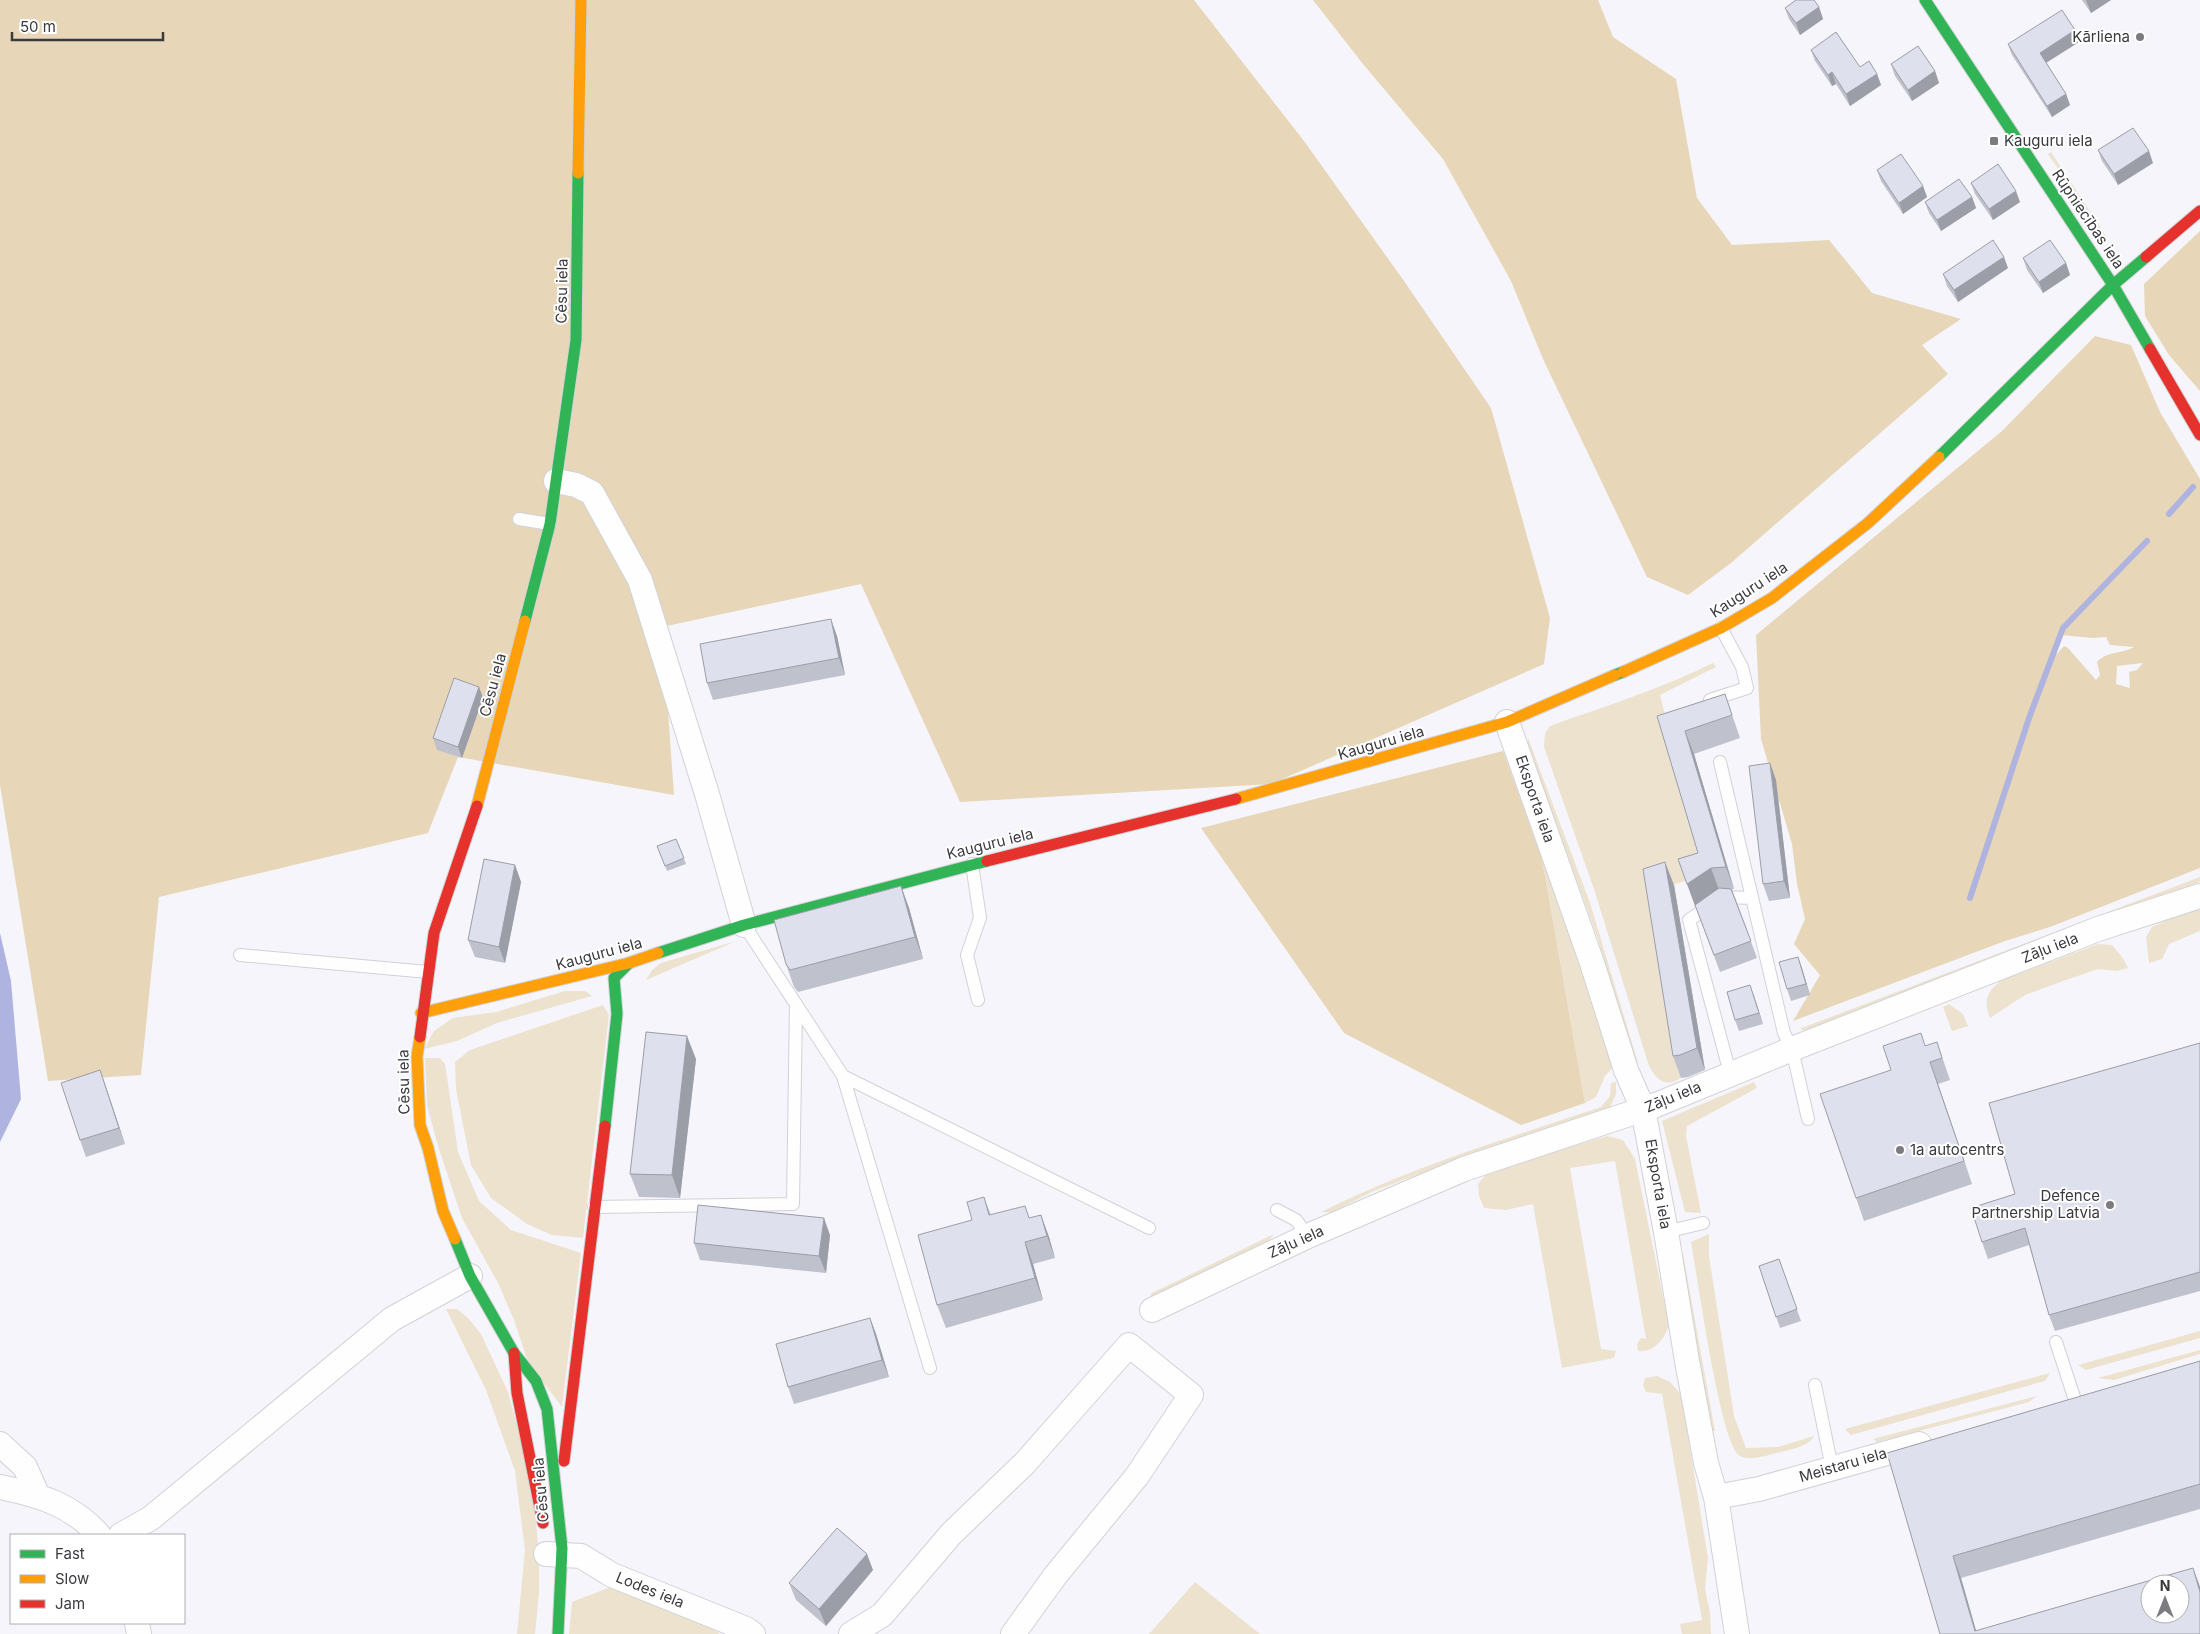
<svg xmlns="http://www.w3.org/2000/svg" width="2200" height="1634" font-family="Inter,sans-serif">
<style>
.green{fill:#ece2ce}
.forest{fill:#e7d7b8;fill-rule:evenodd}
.water{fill:#aeb4df}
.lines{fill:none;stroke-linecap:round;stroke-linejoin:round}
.stream{stroke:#aeb4df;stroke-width:6}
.lane-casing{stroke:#d1d2d6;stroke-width:14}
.street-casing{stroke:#d1d2d6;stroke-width:26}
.fast-casing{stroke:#d1d2d6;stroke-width:13}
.slow-casing{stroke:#d1d2d6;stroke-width:13}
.jam-casing{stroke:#d1d2d6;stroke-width:13}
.lane{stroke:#fefefe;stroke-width:12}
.street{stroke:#fefefe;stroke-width:24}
.fast{stroke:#30b455;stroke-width:11}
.slow{stroke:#ff9f0a;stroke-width:11}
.jam{stroke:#e5322d;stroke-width:11}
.wall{fill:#bfc1cd}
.shaded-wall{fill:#9b9da7}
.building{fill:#dee0ee;stroke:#9b9da7;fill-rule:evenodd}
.poi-dot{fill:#7b7b80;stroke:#fff;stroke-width:2}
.labels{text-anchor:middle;stroke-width:4;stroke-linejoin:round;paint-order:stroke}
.poi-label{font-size:15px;fill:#393a3e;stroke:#fff;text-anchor:end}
.street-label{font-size:15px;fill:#393a3e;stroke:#fff}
</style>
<rect width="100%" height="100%" fill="#f5f5fb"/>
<path class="green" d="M2051 152 2106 236 2105 239 2048 154Z
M1713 663 1716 667 1660 695 1706 875 1651 891 1681 1078C1664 1088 1657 1080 1649 1066L1595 892 1544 747 1545 733 1550 726C1605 706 1661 689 1713 663Z
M1528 738 1590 903 1638 1063H1634L1598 939 1533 760 1528 744Z
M1503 751 1512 764 1567 920 1612 1068 1605 1076 1596 1097 1585 1103 1542 859Z
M2200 877V882L1819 1025 1804 1030 1799 1029Z
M2200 905V931L2169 944 2162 959 2149 963 2146 937 2152 927Z
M736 941 646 980 652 970 661 963Z
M2098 944 2112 945 2122 957 2128 968 2117 971 2098 969 2063 981 2025 995 1990 1018C1983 1000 1987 991 2002 980Z
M565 991H585L592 996 497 1023 457 1041 424 1049 434 1031 453 1018 496 1012Z
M1949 1004 1963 1014 1968 1026 1952 1031 1943 1007Z
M603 1005 609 1015 583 1238 552 1235 527 1224 491 1198 471 1165 456 1089 455 1062 470 1050Z
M425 1058H440L445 1064 458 1152 479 1201 511 1230 581 1253 562 1407 528 1362 514 1320 498 1283 462 1218 438 1146 427 1105Z
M1616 1082V1094L1610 1107 1588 1118 1461 1158 1374 1191 1332 1212H1321C1411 1167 1506 1139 1601 1107L1610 1096 1611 1083Z
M1754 1082 1757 1088 1687 1126 1686 1136 1701 1213 1685 1212 1662 1121Z
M1607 1136 1623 1140 1635 1159 1669 1326C1664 1339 1654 1353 1638 1351L1637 1344 1641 1338 1646 1339 1615 1161 1570 1168 1601 1349 1616 1351 1614 1358 1562 1368 1533 1204 1506 1210 1484 1208 1479 1196 1478 1184 1488 1172Z
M1274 1234 1265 1246 1153 1298 1150 1294Z
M1709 1234V1256L1734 1416 1746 1448 1778 1447 1814 1436C1808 1448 1786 1450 1773 1454 1764 1456 1750 1461 1740 1456 1720 1445 1697 1273 1691 1242Z
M1683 1254 1715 1431 1710 1432 1683 1265Z
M446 1309H457L468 1318 481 1334 508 1392 532 1483 539 1553V1592L535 1634H517L525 1550 515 1471 486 1390Z
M2200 1331V1338L2086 1370 2078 1365Z
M2200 1350V1354L2114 1380 2098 1378Z
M2050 1373 2045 1381 1851 1435 1845 1429Z
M1657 1376 1670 1382 1681 1394 1708 1558 1705 1589 1710 1613 1711 1634H1682L1680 1624 1702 1620 1662 1394 1646 1392 1643 1385 1645 1378Z
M2037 1396 2029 1402 1877 1442 1873 1439Z
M1195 1582 1260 1634H1149Z
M613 1586 699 1621 720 1634H569L572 1602Z"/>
<path class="forest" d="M0 0H1194L1304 141 1404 281 1491 408 1550 618 1544 664 1271 784 960 802 861 584 662 627 674 795 458 757 428 833 159 897 141 1075 48 1081 0 785Z
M1313 0H1598L1613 37 1676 79 1697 198 1732 245 1829 240 1872 293 1961 319 1922 345 1948 374 1731 563 1688 595 1647 577 1543 359 1511 281 1443 159 1363 64Z
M2200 231V391L2169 355 2145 316 2144 284Z
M2095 336 2131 345 2160 412 2200 479V868L2050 927 2005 941 1793 1021 1820 975 1794 944 1805 919 1797 884 1792 844 1761 739 1756 635 2002 431ZM2060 635 2093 638 2106 637 2110 645 2134 647C2122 654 2107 651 2097 662L2100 675 2096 680 2068 648 2064 646 2057 654 2052 653ZM2143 663 2137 670 2129 672 2130 688 2116 684 2117 666Z
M1503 751 1542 859 1585 1103 1521 1125 1344 1033 1201 828Z"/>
<path class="water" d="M0 933 11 981 21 1099 0 1142Z"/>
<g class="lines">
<path class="stream" d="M2169 514 2193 487
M1970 898 2029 718 2063 628 2147 541"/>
<defs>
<path id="lane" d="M519 519 550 524
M1710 700 1747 688 1742 667 1721 628
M1720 762 1784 1033 1792 1049 1808 1119
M972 864 980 918 967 955 978 1000
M744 925 843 1076 1149 1228
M240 955 428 972
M1727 1062 1689 920 1723 897 1752 898
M843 1076 930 1368
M594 1207 793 1204 796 1004
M1277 1210 1296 1220 1308 1236
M1666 1232 1703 1223
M2056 1342 2075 1400
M1815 1385 1832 1468"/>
<path id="street" d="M556 481 576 485 592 493 640 580 707 794 744 925
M1507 722 1592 963 1626 1070 1643 1109 1666 1232 1687 1361 1706 1463 1716 1497 1737 1634
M1152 1310 1308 1236 1464 1169 1656 1105 1792 1049 2098 929 2200 896
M0 1444 25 1467 37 1494
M0 1487C39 1495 71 1504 99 1535
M1716 1497 1759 1489 1919 1444
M121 1535 151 1518 392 1319 470 1276
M546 1554 581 1556 612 1575 746 1629 753 1634
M137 1623 139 1634
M851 1634 882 1615 951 1534 1025 1463 1129 1345 1191 1395 1137 1476 1055 1576 1013 1634"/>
<path id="fast" d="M1925 0 2113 285 2150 349
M1939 457 2113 285 2146 257
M525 621 550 524 576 340 578 173
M1615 675 1623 672
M658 953 744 925 987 861
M605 1126 617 1014 614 978 629 963
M455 1239 470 1276 514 1353 536 1381 547 1409 562 1548 558 1634"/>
<path id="slow" d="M578 173 581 0
M1623 672 1721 628 1772 598 1868 523 1939 457
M1236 799 1507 722 1615 675
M477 806 525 621
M421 1013 629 963 658 953
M420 1037 417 1056 420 1125 428 1148 443 1211 455 1239"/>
<path id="jam" d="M2146 257 2200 211
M2150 349 2200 435
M987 861 1236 799
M420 1037 434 933 477 806
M514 1353 517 1393 543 1523
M564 1461 605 1126"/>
</defs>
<use href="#lane" class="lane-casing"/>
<use href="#street" class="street-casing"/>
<use href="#fast" class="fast-casing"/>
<use href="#slow" class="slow-casing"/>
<use href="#jam" class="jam-casing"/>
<use href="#lane" class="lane"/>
<use href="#street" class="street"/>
<use href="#fast" class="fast"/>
<use href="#slow" class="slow"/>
<use href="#jam" class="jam"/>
</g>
<path class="wall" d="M2082 0H2111L2091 13Z
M1819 7 1823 19 1800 35 1789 19 1785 8Z
M2079 42 2046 63 2066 94 2070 105 2052 117 2012 55 2008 44Z
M1811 50 1877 74 1881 85 1850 106 1836 84 1832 86 1815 61Z
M1891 64 1935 71 1939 83 1912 101 1895 76Z
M2098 150 2153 163 2118 185 2102 161Z
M1877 170 1923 186 1927 197 1903 214 1881 181Z
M1971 183 2020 202 1993 220 1975 194Z
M1972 197 1976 208 1941 231 1929 213 1925 202Z
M2023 258 2066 263 2070 275 2043 293 2027 270Z
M2008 268 1958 302 1947 286 1943 274Z
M837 636 845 675 713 700 707 683Z
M479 687 483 698 462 758 437 750 433 738Z
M1725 694 1740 738 1694 754 1734 889H1732L1757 958 1720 972 1678 859 1698 853 1657 716Z
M1770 763 1776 780 1790 898 1769 901 1763 884Z
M676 839 686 864 667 871 657 846Z
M515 865 521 882 505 963 475 957 468 940Z
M1674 885 1705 1070 1688 1077 1681 1078 1673 1056Z
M901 886 909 908 923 959 798 992 794 987 786 964Z
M1798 957 1810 995 1791 1001 1787 989Z
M1754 996 1763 1024 1739 1031 1735 1020Z
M1937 1042 1950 1080 1938 1084 1972 1184 1864 1221 1856 1198 1891 1070 1926 1046Z
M2200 1043V1291L2055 1331 2049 1315 2029 1245 1988 1259 1982 1242 2015 1194Z
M696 1059 680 1198 639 1197 630 1174Z
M100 1070 125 1144 86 1157 80 1140Z
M984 1197 991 1215 1029 1218 1041 1215 1049 1237 1055 1258 1033 1264 1043 1300 946 1328 937 1305 972 1220Z
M830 1235 826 1273 700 1260 694 1243Z
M1779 1259 1801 1321 1780 1328 1759 1266Z
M870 1318 876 1334 889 1377 794 1404 788 1387Z
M2200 1361V1509L1961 1578 1976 1631 2193 1568 2200 1587V1634H1940L1887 1453Z
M873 1570 826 1626 796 1600 789 1583Z"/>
<path class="shaded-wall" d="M2086 0H2111L2091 13Z
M1819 7 1823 19 1800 35 1796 23Z
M2075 30 2079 42 2044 64 2040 53Z
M1935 71 1939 83 1912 101 1908 90Z
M1832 72 1836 84 1832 86 1828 75Z
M1877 74 1881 85 1850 106 1846 94Z
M2066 94 2070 105 2052 117 2047 106Z
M2149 151 2153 163 2118 185 2114 174Z
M1923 186 1927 197 1903 214 1899 203Z
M2016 191 2020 202 1993 220 1989 209Z
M1972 197 1976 208 1941 231 1937 220Z
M2004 257 2008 268 1958 302 1954 290Z
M2066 263 2070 275 2043 293 2039 282Z
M831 619 837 636 845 675 839 658Z
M479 687 483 698 462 758 458 747Z
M1685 731 1694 754 1734 889 1726 867Z
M1770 763 1776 780 1790 898 1784 881Z
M1665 862 1674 885 1705 1070 1697 1048Z
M515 865 521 882 505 963 499 947Z
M1711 868 1719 890 1695 906 1687 884Z
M901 886 909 908 923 959 915 937Z
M1798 957 1802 968 1810 995 1806 984Z
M1750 985 1754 996 1763 1024 1759 1013Z
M687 1036 696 1059 680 1198 672 1175Z
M1930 1062 1938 1084 1972 1184 1964 1161Z
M100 1070 106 1087 125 1144 119 1128Z
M1041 1215 1049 1237 1055 1258 1047 1236Z
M824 1218 830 1235 826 1273 819 1256Z
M1025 1242 1033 1264 1043 1300 1035 1278Z
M870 1318 876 1334 889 1377 882 1360Z
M867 1554 873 1570 826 1626 819 1609Z
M1953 1556 1961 1578 1977 1634H1976Z
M2193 1568 2200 1587V1592Z"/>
<path class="building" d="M1796 0H1814L1819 7 1796 23 1785 8Z
M2062 10 2075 30 2040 53 2066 94 2047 106 2008 44Z
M1836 32 1860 67 1869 61 1877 74 1846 94 1832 72 1828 75 1811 50Z
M1918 46 1935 71 1908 90 1891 64Z
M2133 128 2149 151 2114 174 2098 150Z
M1901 154 1923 186 1899 203 1877 170Z
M1998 164 2016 191 1989 209 1971 183Z
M1959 179 1972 197 1937 220 1925 202Z
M1993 240 2004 257 1954 290 1943 274Z
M2050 240 2066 263 2039 282 2023 258Z
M831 619 839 658 707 683 700 644Z
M454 678 479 687 458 747 433 738Z
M1725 694 1732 715 1685 731 1726 867 1711 868 1687 884 1678 859 1698 853 1657 716Z
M1770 763 1784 881 1763 884 1749 766Z
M676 839 684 858 665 866 657 846Z
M484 859 515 865 499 947 468 940Z
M1665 862 1697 1048 1680 1055 1673 1056 1643 869Z
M901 886 915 937 790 970 786 964 774 920Z
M1719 888 1731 889 1751 941 1714 955 1695 905Z
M1798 957 1806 984 1787 989 1779 962Z
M1750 985 1759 1013 1735 1020 1727 992Z
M646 1032 687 1036 672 1175 630 1174Z
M1921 1033 1925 1046 1937 1042 1942 1058 1930 1062 1964 1161 1856 1198 1820 1094 1891 1070 1883 1046Z
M2200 1043V1272L2049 1315 2025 1228 1982 1242 1971 1208 2015 1194 1989 1103Z
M100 1070 119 1128 80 1140 61 1083Z
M984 1197 989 1215 1025 1206 1029 1218 1041 1215 1047 1236 1025 1242 1035 1278 937 1305 918 1235 972 1220 967 1202Z
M698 1205 824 1218 819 1256 694 1243Z
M1779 1259 1797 1309 1776 1317 1759 1266Z
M870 1318 882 1360 788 1387 776 1344Z
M2200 1361V1484L1953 1556 1975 1631 2193 1568 2200 1592V1634H1940L1887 1453ZM2150 1584H2180V1614H2150Z
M837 1528 867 1554 819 1609 789 1583Z"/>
<g class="poi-dot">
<circle cx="2140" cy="37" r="5"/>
<rect x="1989" y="136" width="10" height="10" rx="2.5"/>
<circle cx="1900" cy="1150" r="5"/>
<circle cx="2110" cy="1205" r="5"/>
</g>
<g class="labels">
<g class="poi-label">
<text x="2130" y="42">Kārliena</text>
<text x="2004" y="146" text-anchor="start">Kauguru iela</text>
<text x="1910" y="1155" text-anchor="start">1a autocentrs</text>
<text x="2100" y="1201">Defence<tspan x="2100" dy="17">Partnership Latvia</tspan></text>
</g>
<g class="street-label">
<text transform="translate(2088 219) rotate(56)" y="5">Rūpniecības iela</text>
<text transform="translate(562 291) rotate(-89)" y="5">Cēsu iela</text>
<text transform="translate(1749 590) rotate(-33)" y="5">Kauguru iela</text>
<text transform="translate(493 685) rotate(-75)" y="5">Cēsu iela</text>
<text transform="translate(1381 743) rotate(-16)" y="5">Kauguru iela</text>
<text transform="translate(1535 799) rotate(71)" y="5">Eksporta iela</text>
<text transform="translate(990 844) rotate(-14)" y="5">Kauguru iela</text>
<text transform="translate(2050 948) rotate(-21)" y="5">Zāļu iela</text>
<text transform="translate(599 954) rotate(-15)" y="5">Kauguru iela</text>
<text transform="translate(404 1082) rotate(-91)" y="5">Cēsu iela</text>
<text transform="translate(1673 1097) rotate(-22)" y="5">Zāļu iela</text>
<text transform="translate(1658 1184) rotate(80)" y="5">Eksporta iela</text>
<text transform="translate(1296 1242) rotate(-24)" y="5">Zāļu iela</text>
<text transform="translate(1843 1465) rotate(-16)" y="5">Meistaru iela</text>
<text transform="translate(541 1490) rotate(-95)" y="5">Cēsu iela</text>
<text transform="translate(650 1590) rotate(22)" y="5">Lodes iela</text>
</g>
</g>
<rect x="10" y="1534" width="175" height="90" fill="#ffffff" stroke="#b0b0b2"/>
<rect x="20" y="1550" width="25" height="8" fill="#30b455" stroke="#b0b0b2"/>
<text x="55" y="1559" font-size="15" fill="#393a3e">Fast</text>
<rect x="20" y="1575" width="25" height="8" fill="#ff9f0a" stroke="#b0b0b2"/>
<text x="55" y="1584" font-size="15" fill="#393a3e">Slow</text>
<rect x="20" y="1600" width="25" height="8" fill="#e5322d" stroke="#b0b0b2"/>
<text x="55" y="1609" font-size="15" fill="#393a3e">Jam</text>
<g transform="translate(2165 1599)"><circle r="24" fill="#ffffff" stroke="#b0b0b2"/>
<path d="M0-4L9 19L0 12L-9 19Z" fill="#7b7b80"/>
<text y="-8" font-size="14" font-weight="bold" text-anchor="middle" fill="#393a3e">N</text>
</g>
<path d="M12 32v8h151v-8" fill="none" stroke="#393a3e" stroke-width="2.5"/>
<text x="20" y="32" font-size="15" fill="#393a3e" stroke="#ffffff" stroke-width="4" paint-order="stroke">50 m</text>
</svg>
